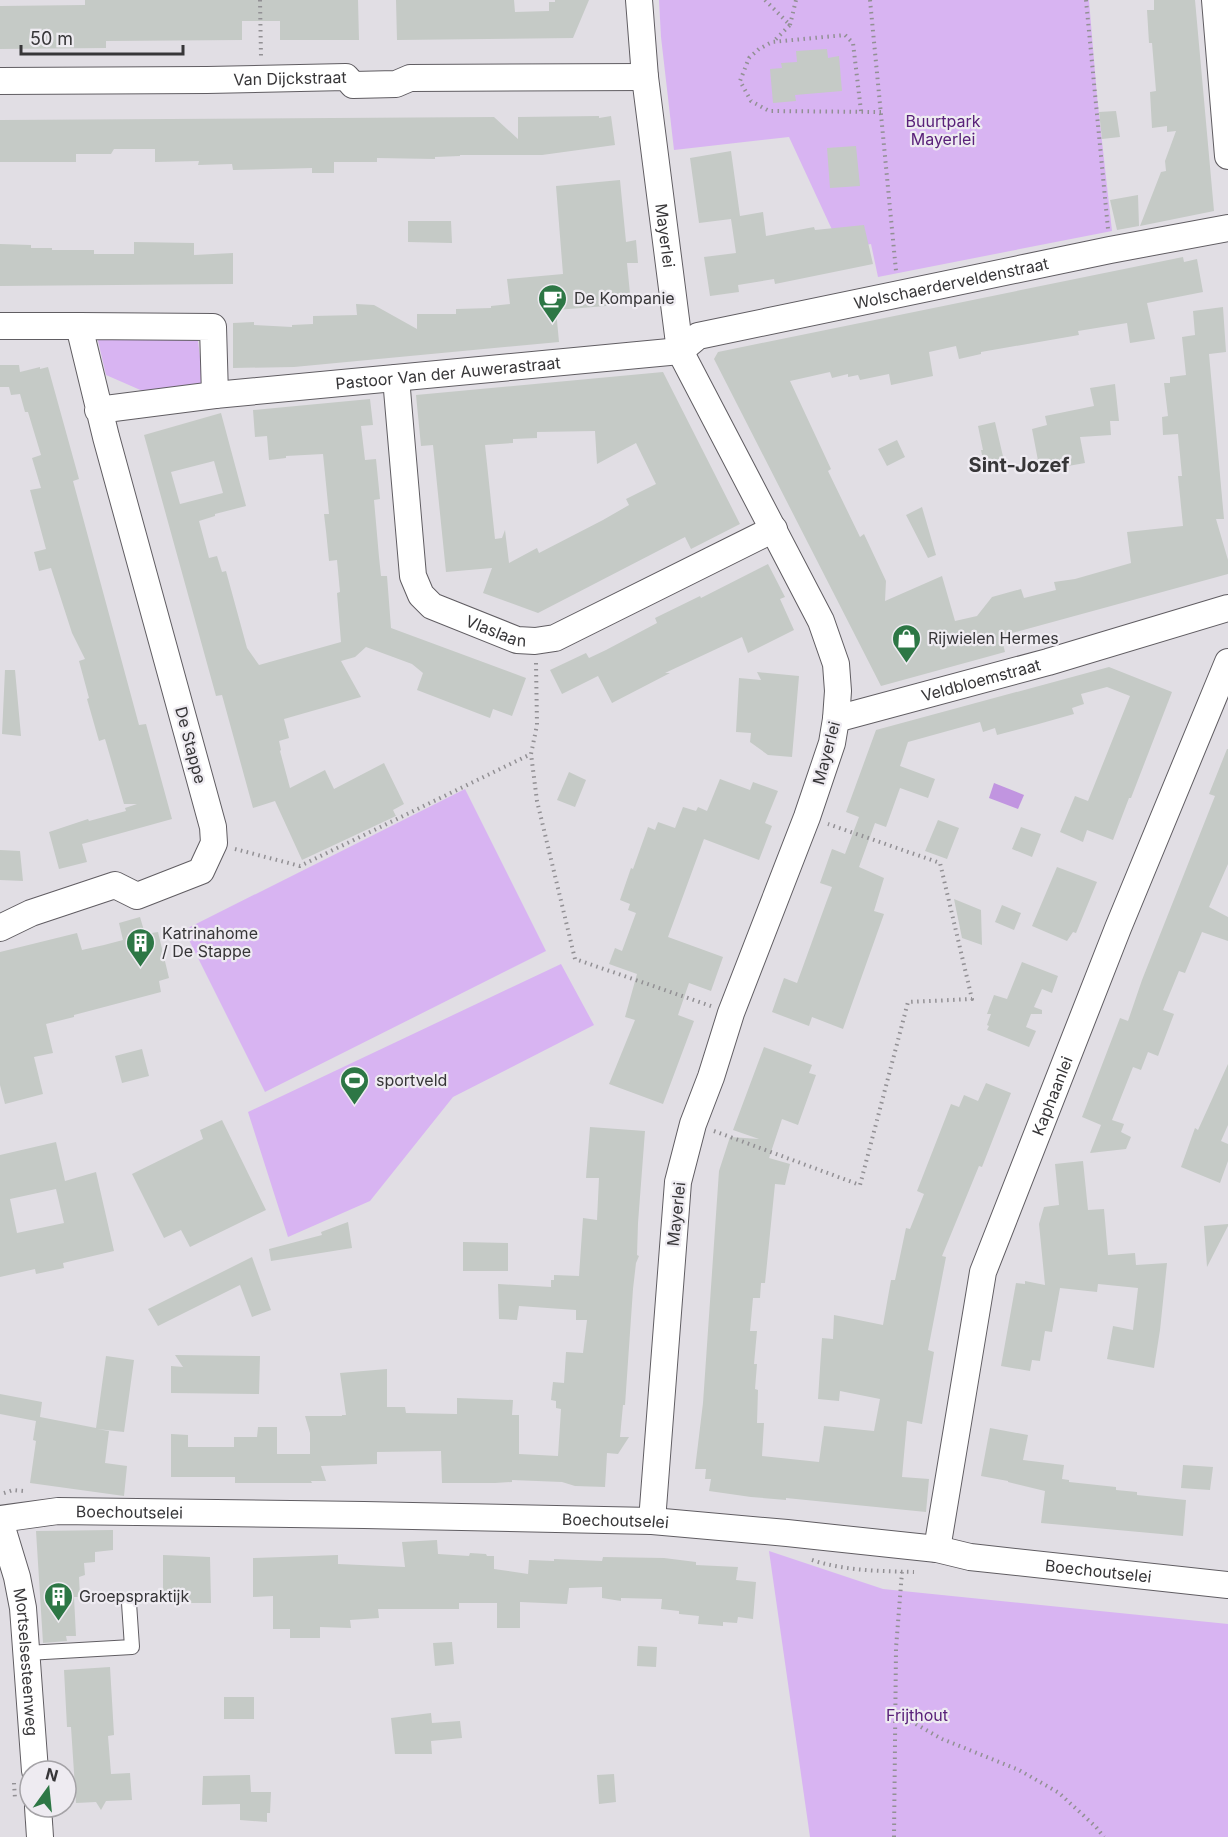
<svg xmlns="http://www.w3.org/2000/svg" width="1228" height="1837" font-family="Inter,sans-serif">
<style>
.green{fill:#d8b4f2}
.water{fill:#c195e0}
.building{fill:#c5cac6;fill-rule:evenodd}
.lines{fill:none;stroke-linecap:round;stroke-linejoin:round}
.service-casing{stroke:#605d62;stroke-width:16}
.minor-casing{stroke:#605d62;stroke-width:28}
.path{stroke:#929094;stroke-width:4;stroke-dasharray:1.5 4.5;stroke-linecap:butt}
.service{stroke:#fff;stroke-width:14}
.minor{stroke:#fff;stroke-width:26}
.labels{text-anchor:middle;stroke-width:4.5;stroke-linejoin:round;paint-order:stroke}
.street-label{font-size:16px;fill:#373638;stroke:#eeebf1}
.park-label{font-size:16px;fill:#592179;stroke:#eeebf1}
.poi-label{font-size:16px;fill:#373638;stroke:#eeebf1;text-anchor:start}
.quarter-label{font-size:20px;font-weight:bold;fill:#373638;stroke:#eeebf1}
</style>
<rect width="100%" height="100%" fill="#e1dee4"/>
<path class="green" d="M659 0H1089L1097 96 1112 231 878 277 871 244 841 249 789 137 674 150 661 37Z
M96 332 197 334 204 386 145 392 106 375Z
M465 789 546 951 265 1092 184 930Z
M561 964 594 1025 453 1097 370 1201 288 1237 248 1112Z
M769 1551 883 1589 1228 1624V1837H810Z"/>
<path class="water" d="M994 783 1024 795 1018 809 989 798Z"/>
<path class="building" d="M85 0H358L359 40H280V21H242V40L106 41V48L0 49V6L85 5Z
M396 0H514L515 12 549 11V2H555V0H589L573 38 397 40Z
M1154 0H1195L1214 211 1140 226 1161 172 1166 171 1165 161 1176 131 1167 132V126L1152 128 1150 92 1156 91 1152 43H1149L1147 10H1154Z
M827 49 828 58 839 56 842 91 795 95 796 101 773 103 770 69 782 68 781 63 797 62 796 51Z
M1116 111 1120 137 1102 139 1099 112Z
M599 116V118L611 116 615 145 542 155H460V156L435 157V159L377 158V162H334V173H312V168L233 170 232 164 198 165 199 161 155 162V149H114L111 154H76V162H0V120L494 117 518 139V117Z
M856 146 860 186 830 188 827 148Z
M731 151 740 216 763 212 766 236 814 227 815 230 864 225 873 264 775 284 774 279 738 285 739 292 710 296 704 257 736 253 731 219 699 223 690 158Z
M620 180 626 242 636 240 638 263H627L631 304 556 310 559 342 294 367 233 368V323L254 322V325L292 327V325L313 324V316L357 315 356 304 374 305 417 329V314H456V309L491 308V306L510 304 507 279 563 274 556 186Z
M1138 195 1139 226 1117 230 1110 200Z
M408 221H451L452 243 408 242Z
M134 242 194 243V255L233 253V284L0 286V244L31 245V248H52V250H94V254H134Z
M1183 257 1184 262 1197 259 1203 292 1147 303 1155 339 1130 343 1127 323 1078 331 1079 335 981 352V354L959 359 956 346 929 352 933 376 891 385 889 374 860 380 858 375 848 377V374L832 378 830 372 790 381 831 469 828 471 860 537 864 534 886 581 885 601 942 576 955 621 977 616 992 597 1021 589 1024 598 1056 590 1054 582 1075 579 1131 563 1127 532 1183 526 1178 476H1182L1178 434 1163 435 1162 417 1168 416 1164 383H1170V377L1186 375 1182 337 1195 335 1193 311 1223 307 1226 352 1209 354 1224 519H1216L1228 560V574L1001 636 1005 652 881 686 714 359 718 352Z
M0 365H19L20 372 40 367V369L48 367 79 479 73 481 139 725 146 724 172 819 82 844 87 862 59 869 49 832 88 819 89 821 126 811 125 808 137 804H124L105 739 99 741 87 699 89 698 79 661 85 659 72 633 51 568 39 571 34 552 46 549 30 490 41 488 32 458 41 455 28 412H25L20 394 11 395 9 387H0Z
M663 372 740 524 691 549 685 537 538 613 483 593 492 568 446 572 433 445 421 446 416 395ZM595 431 597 464 636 443 656 484 626 499 629 505 603 520 539 553 537 548 509 563 505 530 502 538 495 539 485 445 513 443V439L537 438V432Z
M1115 384 1119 421H1110L1111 435 1080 437 1085 463 1040 471 1032 429 1047 425 1045 416 1094 406 1090 388Z
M370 399 373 425 361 426 365 460 376 459 380 499 374 500 379 557 381 576H387L391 628 526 678 512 716 493 709 490 718 417 690 423 673 412 664 366 647 355 657 341 661 361 697 284 719 289 738 279 741 281 750 280 751 290 788 325 770 334 789 384 763 404 804 393 810 396 816 302 860 275 801 253 808 222 695 216 696 144 435 221 413 246 506 215 514V516L199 521 209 558 217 556 222 572 226 571 247 648 259 665 341 642 337 593 340 592 337 560 329 561 326 531 324 514H329L323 454 286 456V458L269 460 267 436 255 437 253 410ZM214 461 223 493 180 504 171 472Z
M995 422 1005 465 985 470 981 450H983L978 426Z
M897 440 905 457 887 466 878 449Z
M922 507 936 555 928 558 906 515Z
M768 564 785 597 780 599 794 630 748 653 742 637 665 673H670L612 703 598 676 562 694 550 670 586 653 589 658 606 650 657 623 655 618 700 596 701 598Z
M1109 667 1172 692 1131 798H1129L1113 840 1087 830 1083 842 1060 832 1075 796 1088 801 1130 696 1107 687 1081 694 1084 704 1072 708 1074 714 1035 725 997 735 995 728 983 732 980 722 908 742 900 766 935 779 928 798 900 788 886 827 875 823 859 867 884 878 874 911 884 914 843 1029 812 1017 809 1026 772 1012 784 978 797 983 826 903 832 887 820 883 832 849 845 854 859 817 846 812 876 730Z
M5 670H15L21 736 2 734Z
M757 672 799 676 792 757 768 755 750 742 751 733 736 732 739 678 761 680Z
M1227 749H1228V864L1209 907 1228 917V941L1202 932 1185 973 1179 971 1163 1010 1174 1014 1158 1056 1148 1052 1141 1070 1133 1067 1112 1120 1124 1124 1121 1132 1131 1137 1126 1149 1090 1153 1101 1125 1082 1117 1120 1018 1128 1021 1142 980 1215 796 1209 794Z
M569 772 586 780 575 807 557 800Z
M720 779 750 790 753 782 778 791 765 823 772 826 759 860 704 839 668 937 723 957 711 991 689 983 678 1015 694 1021 663 1104 609 1084 635 1020 625 1017 637 974 609 964 615 948 622 951 636 913 628 910 630 904 620 900 631 868 633 869 648 827 655 830 658 822 675 828 683 807 696 811 698 807 707 811Z
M938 820 959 828 947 859 925 851Z
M1021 827 1041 834 1032 857 1012 849Z
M0 850 20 851 23 881 0 880Z
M1057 867 1097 882 1076 933 1073 932 1067 941 1032 926Z
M954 899 981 910 982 945 962 938Z
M1002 905 1021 913 1014 930 995 922Z
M140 917 145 934 158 932 169 978 159 981 161 992 74 1015V1017L46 1024 53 1053 34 1057 43 1094 5 1104 0 1085V952L77 933 82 950 104 945 123 940 119 923Z
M1022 962 1058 976 1052 993 1042 989 1034 1007 1042 1010V1014H1031L1026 1027 1036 1031 1029 1047 987 1030 989 1026 987 1025 991 1014H987L994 995 1007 999Z
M764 1047 812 1065 809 1073 816 1075 798 1125 782 1119 769 1158 790 1164 785 1185 775 1184 765 1283H761L760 1298H753L750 1331H757L754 1364H757L755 1389 758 1390 757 1423H764L762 1456 819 1462 824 1426 874 1431 880 1399 840 1391 839 1401 818 1399 822 1338 833 1339 834 1315 883 1325 891 1280H895L906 1228 910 1229 924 1194 917 1191 951 1104 959 1107 964 1095 978 1101 986 1083 1011 1093 982 1167 979 1166 942 1256 946 1257 928 1350 934 1352 922 1424 907 1421 902 1477 929 1479 926 1512 786 1498V1500L751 1497 709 1491 711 1479H705L706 1469H695L703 1403 719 1171 730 1137 759 1139 733 1130Z
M142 1049 149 1076 122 1083 115 1056Z
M1228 1064V1125L1221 1141 1228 1144V1161L1220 1183 1181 1167 1195 1128 1198 1130Z
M222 1120 266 1210 190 1247 181 1230 164 1238 132 1174 203 1139 200 1130Z
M590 1127 645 1131 638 1223 637 1255 639 1256 636 1263 633 1289 625 1405H623L620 1437H629L618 1454 607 1453 605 1487 575 1486 562 1482 512 1480V1482L495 1483H442L441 1451 377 1452V1464L321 1466 326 1481H311L312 1483H235V1477H171V1434L188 1435V1447H234V1437H257L258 1427H277V1454H310V1433L305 1416H342V1415H346L340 1373 387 1369V1407H405L406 1413 457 1414V1398L513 1400 512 1415H519V1454L558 1456 561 1409 556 1408V1401L551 1400 553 1382 564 1383 566 1352 583 1353 587 1320H576V1310L519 1306 517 1320 499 1319 498 1284 551 1287V1280H554V1275L579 1276 583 1218 597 1220 599 1178H586Z
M56 1142 65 1181 96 1172 114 1251 63 1263 64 1268 36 1274 35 1269 0 1277V1155ZM56 1189 64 1223 17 1233 10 1199Z
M1083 1161 1088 1210 1104 1209 1108 1255 1135 1253 1136 1265 1167 1263 1160 1330 1154 1368 1107 1359 1113 1326 1133 1330 1138 1288 1098 1284 1097 1292 1060 1288 1052 1332 1045 1331 1040 1361 1032 1360 1030 1371 1001 1366 1016 1283 1025 1284V1281L1045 1285 1039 1224 1044 1207 1059 1205 1055 1164Z
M348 1222 352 1248 271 1261 269 1249 322 1235 321 1232Z
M1228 1224V1226L1207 1267 1204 1226Z
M463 1242 508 1243V1271H463Z
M252 1257 271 1310 252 1317 240 1285 158 1326 148 1309Z
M175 1355 260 1356 259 1394 171 1393V1366L183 1367Z
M106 1356 134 1360 124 1432 97 1429 109 1431 105 1463 127 1466 124 1496 30 1483 36 1441 33 1440 36 1421 0 1414V1394L42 1402 40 1417 96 1428Z
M990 1428 1028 1435 1023 1460 1064 1465 1062 1479 1069 1480V1482L1116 1487V1490L1137 1492V1495L1186 1500 1183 1536 1041 1523 1045 1491 1008 1482V1481L981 1476Z
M1183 1465 1213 1467 1210 1490 1181 1488Z
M113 1530V1550L95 1552V1562L84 1563 85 1575 79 1577 80 1597H74L76 1636H66L67 1641 43 1643 36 1531Z
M437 1540 438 1554 469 1556 470 1553 486 1554 487 1556H494V1569L528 1574 529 1560 554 1561V1559L602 1561 603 1557 664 1558 696 1562V1565L738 1567 736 1580 756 1582 753 1619 738 1617 737 1623 723 1622V1626L698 1624 699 1616 679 1614V1611L661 1609 662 1599 621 1598V1601L602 1598V1587L569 1588 567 1604 520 1602V1628H497V1603H459V1609H378L379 1618 350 1620 351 1628 320 1627V1638H290V1629H273V1596L253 1597V1558L338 1555V1564L405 1567 402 1542Z
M163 1555 210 1557 211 1603H163Z
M452 1642 454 1664 435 1666 433 1643Z
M638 1646 657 1647 656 1667 637 1666Z
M110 1667 114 1735 108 1736 111 1774 130 1773 132 1800 106 1801 101 1810 96 1802 76 1803 71 1727H67L64 1670Z
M224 1697H254V1719H224Z
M431 1713 432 1723 460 1721 462 1738 431 1741 432 1754H395L391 1718Z
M614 1774 616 1802 599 1804 597 1775Z
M250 1775 251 1792H271L270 1813H267V1822L240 1820V1804L202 1805 203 1776Z"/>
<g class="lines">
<defs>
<path id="service" d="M27 1653 132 1647 129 1603"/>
<g id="minor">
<path id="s1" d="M639 0 645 77 680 351 821 621 836 664 838 691 836 719 832 743 807 817 731 1013 711 1077 693 1124 678 1182 652 1521"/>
<path d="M1215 0 1228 156"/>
<path id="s2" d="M0 81 207 80 346 77 353 85 396 84 410 78 645 77"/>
<path d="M0 326H79"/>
<path id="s3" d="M680 351 698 336 1110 250 1228 228"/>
<path id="s4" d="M396 378 413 576 421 595 432 606 517 640 535 641 555 638 774 529"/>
<path id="s5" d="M215 395 680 351"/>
<path id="s6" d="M836 719 1048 662 1228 608"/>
<path d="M0 928 31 913 115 885 137 896 201 871 214 843 213 827 106 437 79 326 213 327 215 395 98 410"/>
<path id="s7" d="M0 1519 58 1511 364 1515 652 1521 787 1533 937 1549 970 1557 1228 1585"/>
<path id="s8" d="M0 1521 17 1577 23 1608 35 1771"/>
<path id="s9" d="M937 1549 983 1272 1118 928 1228 662"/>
<path d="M38 1807 40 1837"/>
</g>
</defs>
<use href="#service" class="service-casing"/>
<use href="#minor" class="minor-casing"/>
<path class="path" d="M260 0 261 57
M765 0 790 25 773 42
M870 0 896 271
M1086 0 1108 229
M790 25 796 0
M861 111 853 43 845 35 772 42 759 49 749 58 740 81 751 101 769 111 881 112
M536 663 537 725 531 754 537 801 575 959 711 1006
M235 849 300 866 531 754
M714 1131 860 1185 908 1002 972 999 940 863 828 824
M4 1493 13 1490 23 1491
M812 1560C845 1571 880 1571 914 1572
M895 1712 942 1739 1019 1770 1059 1793 1096 1827 1104 1837
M14 1783 15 1799
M894 1837 896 1648 902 1572"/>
<use href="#service" class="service"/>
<use href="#minor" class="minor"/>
</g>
<defs>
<symbol id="cafe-pin" viewBox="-11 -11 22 30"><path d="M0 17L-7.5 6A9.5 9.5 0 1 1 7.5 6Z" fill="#2d7745" stroke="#eeebf1"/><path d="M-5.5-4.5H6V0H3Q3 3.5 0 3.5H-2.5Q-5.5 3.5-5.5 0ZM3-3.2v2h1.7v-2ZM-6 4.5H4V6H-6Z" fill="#fff"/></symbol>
<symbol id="shop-pin" viewBox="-11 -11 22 30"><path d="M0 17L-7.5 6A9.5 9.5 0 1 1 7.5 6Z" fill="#2d7745" stroke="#eeebf1"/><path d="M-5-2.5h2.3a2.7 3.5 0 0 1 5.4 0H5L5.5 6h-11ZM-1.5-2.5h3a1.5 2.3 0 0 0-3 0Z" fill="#fff"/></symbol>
<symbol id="building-pin" viewBox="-11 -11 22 30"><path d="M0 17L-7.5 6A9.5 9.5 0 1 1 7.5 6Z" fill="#2d7745" stroke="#eeebf1"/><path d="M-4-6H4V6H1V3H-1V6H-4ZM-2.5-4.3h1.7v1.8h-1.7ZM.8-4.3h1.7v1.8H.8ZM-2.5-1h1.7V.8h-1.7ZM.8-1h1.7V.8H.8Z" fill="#fff"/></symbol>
<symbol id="stadium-pin" viewBox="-11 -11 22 30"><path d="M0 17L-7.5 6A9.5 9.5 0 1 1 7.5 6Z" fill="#2d7745" stroke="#eeebf1"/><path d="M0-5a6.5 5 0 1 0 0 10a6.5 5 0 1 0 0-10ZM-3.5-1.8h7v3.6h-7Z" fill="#fff"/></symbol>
</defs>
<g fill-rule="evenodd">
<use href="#cafe-pin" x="536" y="282" width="33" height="45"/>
<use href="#shop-pin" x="890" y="622" width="33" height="45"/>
<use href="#building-pin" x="124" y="926" width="33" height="45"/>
<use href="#stadium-pin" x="338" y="1064" width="33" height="45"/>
<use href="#building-pin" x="42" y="1580" width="33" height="45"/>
</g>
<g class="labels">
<g class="street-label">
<text dy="6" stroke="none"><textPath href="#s2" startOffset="290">Van Dijckstraat</textPath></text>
<text dy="6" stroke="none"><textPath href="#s1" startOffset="237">Mayerlei</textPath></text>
<text dy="6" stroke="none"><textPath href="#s3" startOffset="282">Wolschaerderveldenstraat</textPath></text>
<text dy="6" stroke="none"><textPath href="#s5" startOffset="234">Pastoor Van der Auwerastraat</textPath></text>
<text dy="6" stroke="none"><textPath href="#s4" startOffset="304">Vlaslaan</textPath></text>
<text dy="6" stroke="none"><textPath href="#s6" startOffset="150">Veldbloemstraat</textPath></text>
<text transform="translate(191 745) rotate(75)" y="6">De Stappe</text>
<text transform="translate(826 753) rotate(-75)" y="6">Mayerlei</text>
<text dy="6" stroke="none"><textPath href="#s9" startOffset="470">Kaphaanlei</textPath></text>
<text transform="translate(676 1214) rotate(-84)" y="6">Mayerlei</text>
<text dy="6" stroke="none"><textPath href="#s7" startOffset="130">Boechoutselei</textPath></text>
<text dy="6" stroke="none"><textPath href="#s7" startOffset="616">Boechoutselei</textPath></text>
<text dy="6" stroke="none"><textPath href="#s7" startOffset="1102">Boechoutselei</textPath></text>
<text dy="6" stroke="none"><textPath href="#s8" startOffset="144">Mortselsesteenweg</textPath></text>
</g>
<g class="park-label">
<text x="943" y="127">Buurtpark<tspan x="943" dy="18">Mayerlei</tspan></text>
<text x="917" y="1721">Frijthout</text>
</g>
<g class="poi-label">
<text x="574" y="304">De Kompanie</text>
<text x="928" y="644">Rijwielen Hermes</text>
<text x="162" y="939">Katrinahome<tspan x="162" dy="18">/ De Stappe</tspan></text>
<text x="376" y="1086">sportveld</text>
<text x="79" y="1602">Groepspraktijk</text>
</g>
<g class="quarter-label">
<text x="1019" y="472">Sint-Jozef</text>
</g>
</g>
<g transform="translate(48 1789) rotate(15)"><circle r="28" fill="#eeebf1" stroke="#a5a3a7" stroke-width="1.5"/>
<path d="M0-4.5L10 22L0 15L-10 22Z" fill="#2d7745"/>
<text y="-9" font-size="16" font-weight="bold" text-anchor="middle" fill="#373638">N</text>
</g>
<path d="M21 45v9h162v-9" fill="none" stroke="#373638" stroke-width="3"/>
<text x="30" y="45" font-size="18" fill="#373638" stroke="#eeebf1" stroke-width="4.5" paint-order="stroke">50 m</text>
</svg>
